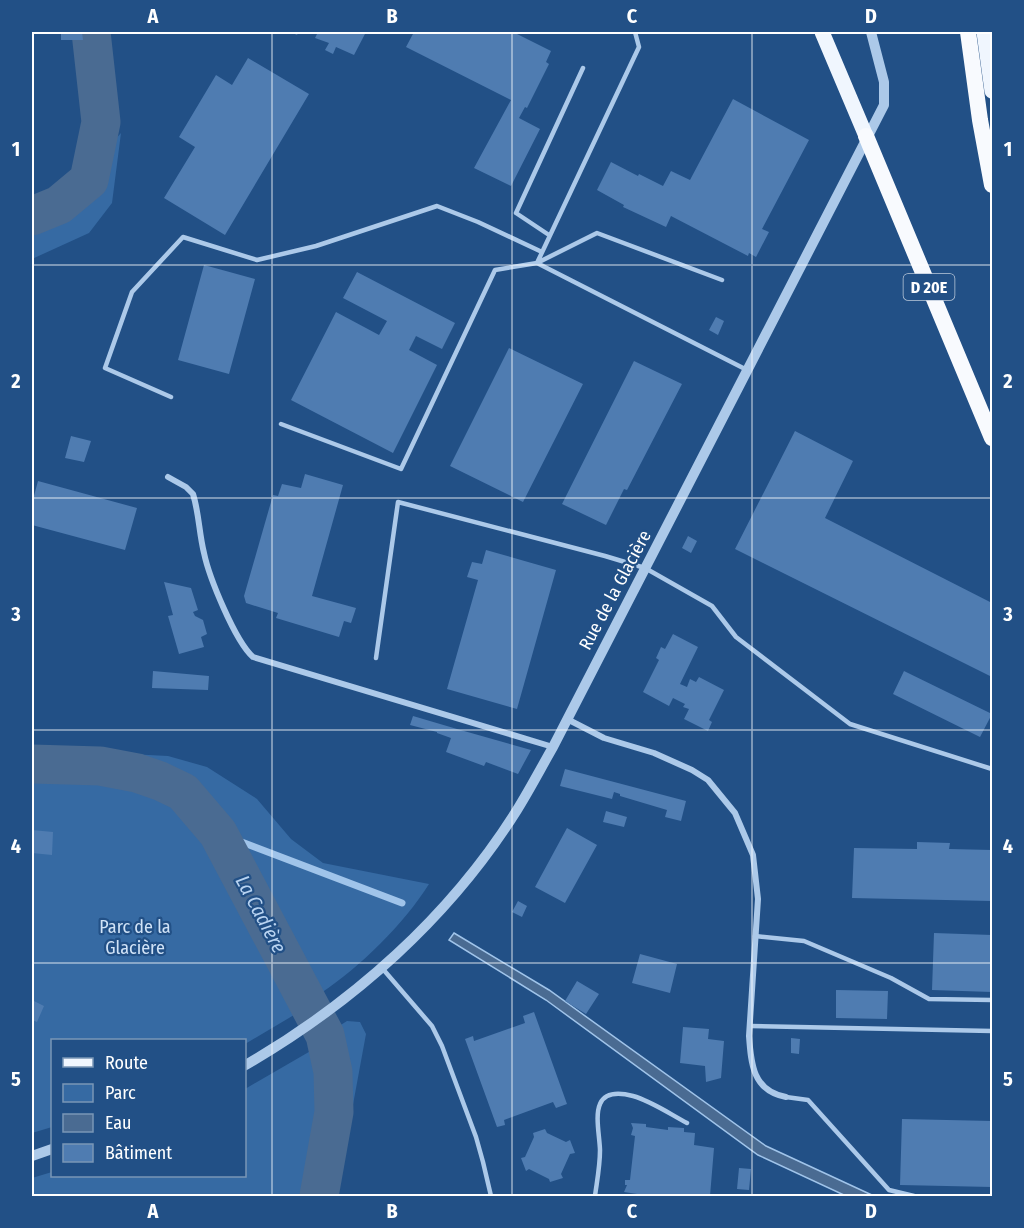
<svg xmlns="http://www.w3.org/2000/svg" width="1024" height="1228" font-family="'Fira Sans Condensed',sans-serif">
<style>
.green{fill:#366aa3}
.water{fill:#4a6b92;stroke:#a0c4ea;stroke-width:1.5}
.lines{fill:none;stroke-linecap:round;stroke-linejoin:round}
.stream{stroke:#a0c4ea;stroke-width:7}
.river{stroke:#4a6b92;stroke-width:39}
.building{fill:#4f7cb1}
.service{stroke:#acc9e9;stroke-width:4.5}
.minor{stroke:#acc9e9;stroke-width:6}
.tertiary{stroke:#acc9e9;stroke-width:10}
.primary{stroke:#f0f6fe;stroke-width:15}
.trunk{stroke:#f8fafe;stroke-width:16}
.grid{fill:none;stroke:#fff;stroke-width:1.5;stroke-opacity:0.55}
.labels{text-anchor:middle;stroke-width:4.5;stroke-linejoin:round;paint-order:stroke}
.shield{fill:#225086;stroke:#bdcadb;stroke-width:1.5}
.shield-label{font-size:16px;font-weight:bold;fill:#fff}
.street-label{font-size:18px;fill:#fff;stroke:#225086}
.park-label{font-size:18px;fill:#d1e3f7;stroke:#225086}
.water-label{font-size:20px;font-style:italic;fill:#b8d3f1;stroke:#225086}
.neatline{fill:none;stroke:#fff;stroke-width:2}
.grid-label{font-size:20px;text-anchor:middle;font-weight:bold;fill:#fff}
</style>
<rect width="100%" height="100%" fill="#225086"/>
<path class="green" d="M121 133 112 203 89 233 32 259V203L71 189Z
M32 749 168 756 207 767 257 799 291 839 323 863 429 884C404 924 360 967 321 993V1000L297 1016 294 1015 245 1044 244 1040H52V1127L32 1133Z
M347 1021 360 1022 366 1034 338 1186V1196H32V1178L52 1172V1176H244L245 1089 314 1049V1042Z"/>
<path class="water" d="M454 933 549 990 766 1146 874 1196H846L758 1155 546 1000 449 940Z"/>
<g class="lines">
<path class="stream" d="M218 833 402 903"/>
<path class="river" d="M32 216 59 205 89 180 101 122 91 32
M32 764 100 766 137 773 160 781 183 792 218 833 325 1035 333 1072 334 1112 319 1196"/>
</g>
<path class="building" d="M61 32H82L83 40H61Z
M318 32H366L354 55 336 47 333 54 325 50 329 43 315 38Z
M414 32H513L551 51 546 62 549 64 527 108 525 107 519 118 540 129 511 186 474 168 511 100 406 47Z
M248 58 309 94 225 235 164 198 195 147 179 137 216 75 232 85Z
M733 99 809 140 762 229 769 232 756 257 749 253 748 256 671 216 666 227 623 207 624 205 597 190 611 162 638 176 639 174 663 186 671 171 690 180Z
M204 265 255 279 229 374 178 360Z
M357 272 455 323 442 349 416 336 409 350 437 365 393 453 291 400 336 312 379 335 387 321 343 298Z
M716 317 724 321 718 335 709 330Z
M509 348 583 384 523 502 450 466Z
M634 361 682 384 627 490 624 489 606 525 562 504Z
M795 431 853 461 825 518 992 603V677L735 549Z
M71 436 91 441 84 462 65 458Z
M305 474 343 485 312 596 356 608 351 623 344 621 339 637 276 618 278 613 246 603 244 596 273 495 278 496 282 484 301 488Z
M38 481 137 508 125 550 32 525V503Z
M688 536 697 541 691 553 682 548Z
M486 550 556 570 517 709 447 689 478 580 467 577 472 562 482 564Z
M164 582 191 588 198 610 193 612 195 616 203 620 207 634 201 637 204 647 179 654 168 616 173 615Z
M673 634 698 647 680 684 687 687 690 679 696 682 699 677 724 690 709 720 712 722 708 731 684 719 689 709 683 707 685 704 673 698 669 706 643 692 659 660 656 658 661 647 665 649Z
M153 671 209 676 208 690 152 688Z
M904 671 992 714 980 737 893 694Z
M413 716 457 729 531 750 518 774 486 762 484 766 446 752 451 738 437 733V732L410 725Z
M565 769 686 801 681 821 665 817 667 810 620 796V794L614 792 612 799 560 786Z
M606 811 627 817 624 827 603 822Z
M567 828 597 845 565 903 535 887Z
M32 830 53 832 52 855 32 853Z
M917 842 950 843 949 849 992 850V901L852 898 854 848 917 849Z
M518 901 527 906 522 917 512 912Z
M934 933 992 935V992L932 990Z
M640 954 677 964 670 993 632 983Z
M577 981 599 994 586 1014 565 1001Z
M836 990 888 991 887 1019 836 1018Z
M32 1000 44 1006 37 1022 32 1020Z
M534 1012 567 1104 556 1108 553 1102 504 1120 505 1125 497 1127 465 1039 473 1036 474 1041 525 1023 523 1016Z
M683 1027 709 1029 708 1039 724 1041 721 1078 706 1082 705 1066 680 1063Z
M791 1038 800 1039 799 1054 791 1053Z
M902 1119 992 1121V1187L900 1185Z
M631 1123 646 1124V1127L668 1130V1127L684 1128V1132L695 1133 694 1145 714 1148 710 1196H637V1194L624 1192 627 1185H625V1180H630L635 1136 631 1135 633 1128Z
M545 1129 547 1133 566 1142 570 1140 575 1153 570 1154 561 1174 563 1178 550 1182 549 1179 529 1169 526 1171 521 1158 525 1157 534 1137 533 1133Z
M739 1168 751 1169 749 1190 737 1189Z"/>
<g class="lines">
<path class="service" d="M296 32H297
M635 32 639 47 537 263 747 370
M549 235 516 213 583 68
M171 397 105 368 132 292 183 237 257 260 316 246 437 206 478 222 542 252
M281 424 401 469 495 270 537 263 597 233 722 280
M376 658 398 502 605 556 645 568 712 606 736 637 850 724 992 769
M755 936 804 941 891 978 929 999 992 1000
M382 968 432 1026 442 1046 476 1137 483 1162 491 1196
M750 1026 992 1031
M786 1097 808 1100 889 1190 914 1196
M595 1196C597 1181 600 1166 600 1150 599 1124 586 1084 633 1096 651 1101 670 1114 687 1123"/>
<path class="minor" d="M168 477 186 487 193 494C199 513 199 533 204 553 209 577 235 641 253 657L553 747
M567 719 604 738 654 753 692 770 708 780 735 813 753 855 758 899 749 1036C751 1064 753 1091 786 1097"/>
<path class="tertiary" d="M244 1066C353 1003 450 917 517 810 530 789 541 768 553 747L884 105V82L871 32
M32 1156 52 1149"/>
<path class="primary" d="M822 32 866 136
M984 32 992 91"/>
<path class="trunk" d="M968 32 980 120 992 185
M866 136 992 438"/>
</g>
<path class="grid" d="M272 32V1196M512 32V1196M752 32V1196M32 265H992M32 498H992M32 730H992M32 963H992"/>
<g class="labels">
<rect class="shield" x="903.5" y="274" width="51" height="26" rx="4.5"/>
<g class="shield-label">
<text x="929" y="293">D 20E</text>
</g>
<g class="street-label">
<text transform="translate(615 590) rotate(-62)" y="6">Rue de la Glacière</text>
</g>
<g class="park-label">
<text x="135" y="933">Parc de la<tspan x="135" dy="21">Glacière</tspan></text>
</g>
<g class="water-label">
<text transform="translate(261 914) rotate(62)" y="7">La Cadière</text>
</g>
</g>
<rect width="1024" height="1228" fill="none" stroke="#225086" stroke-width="66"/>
<rect x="51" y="1039" width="195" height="138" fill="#225086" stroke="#7a96b6" stroke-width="1.5"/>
<rect x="63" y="1058" width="30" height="9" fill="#f0f6fe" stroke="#7a96b6" stroke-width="1.5"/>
<text x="105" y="1069" font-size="18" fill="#ffffff">Route</text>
<rect x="63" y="1084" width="30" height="18" fill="#366aa3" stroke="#7a96b6" stroke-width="1.5"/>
<text x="105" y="1099" font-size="18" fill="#ffffff">Parc</text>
<rect x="63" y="1114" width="30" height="18" fill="#4a6b92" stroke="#7a96b6" stroke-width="1.5"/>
<text x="105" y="1129" font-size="18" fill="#ffffff">Eau</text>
<rect x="63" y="1144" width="30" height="18" fill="#4f7cb1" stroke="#7a96b6" stroke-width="1.5"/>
<text x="105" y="1159" font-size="18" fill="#ffffff">Bâtiment</text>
<rect x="33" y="33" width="958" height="1162" class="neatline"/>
<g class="grid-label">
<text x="153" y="23">A</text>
<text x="392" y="23">B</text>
<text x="632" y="23">C</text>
<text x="871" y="23">D</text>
<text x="16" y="156">1</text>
<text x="1008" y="156">1</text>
<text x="16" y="388">2</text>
<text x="1008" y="388">2</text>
<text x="16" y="621">3</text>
<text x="1008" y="621">3</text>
<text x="16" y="853">4</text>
<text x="1008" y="853">4</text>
<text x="16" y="1086">5</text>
<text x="1008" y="1086">5</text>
<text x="153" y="1218">A</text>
<text x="392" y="1218">B</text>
<text x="632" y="1218">C</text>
<text x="871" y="1218">D</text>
</g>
</svg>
